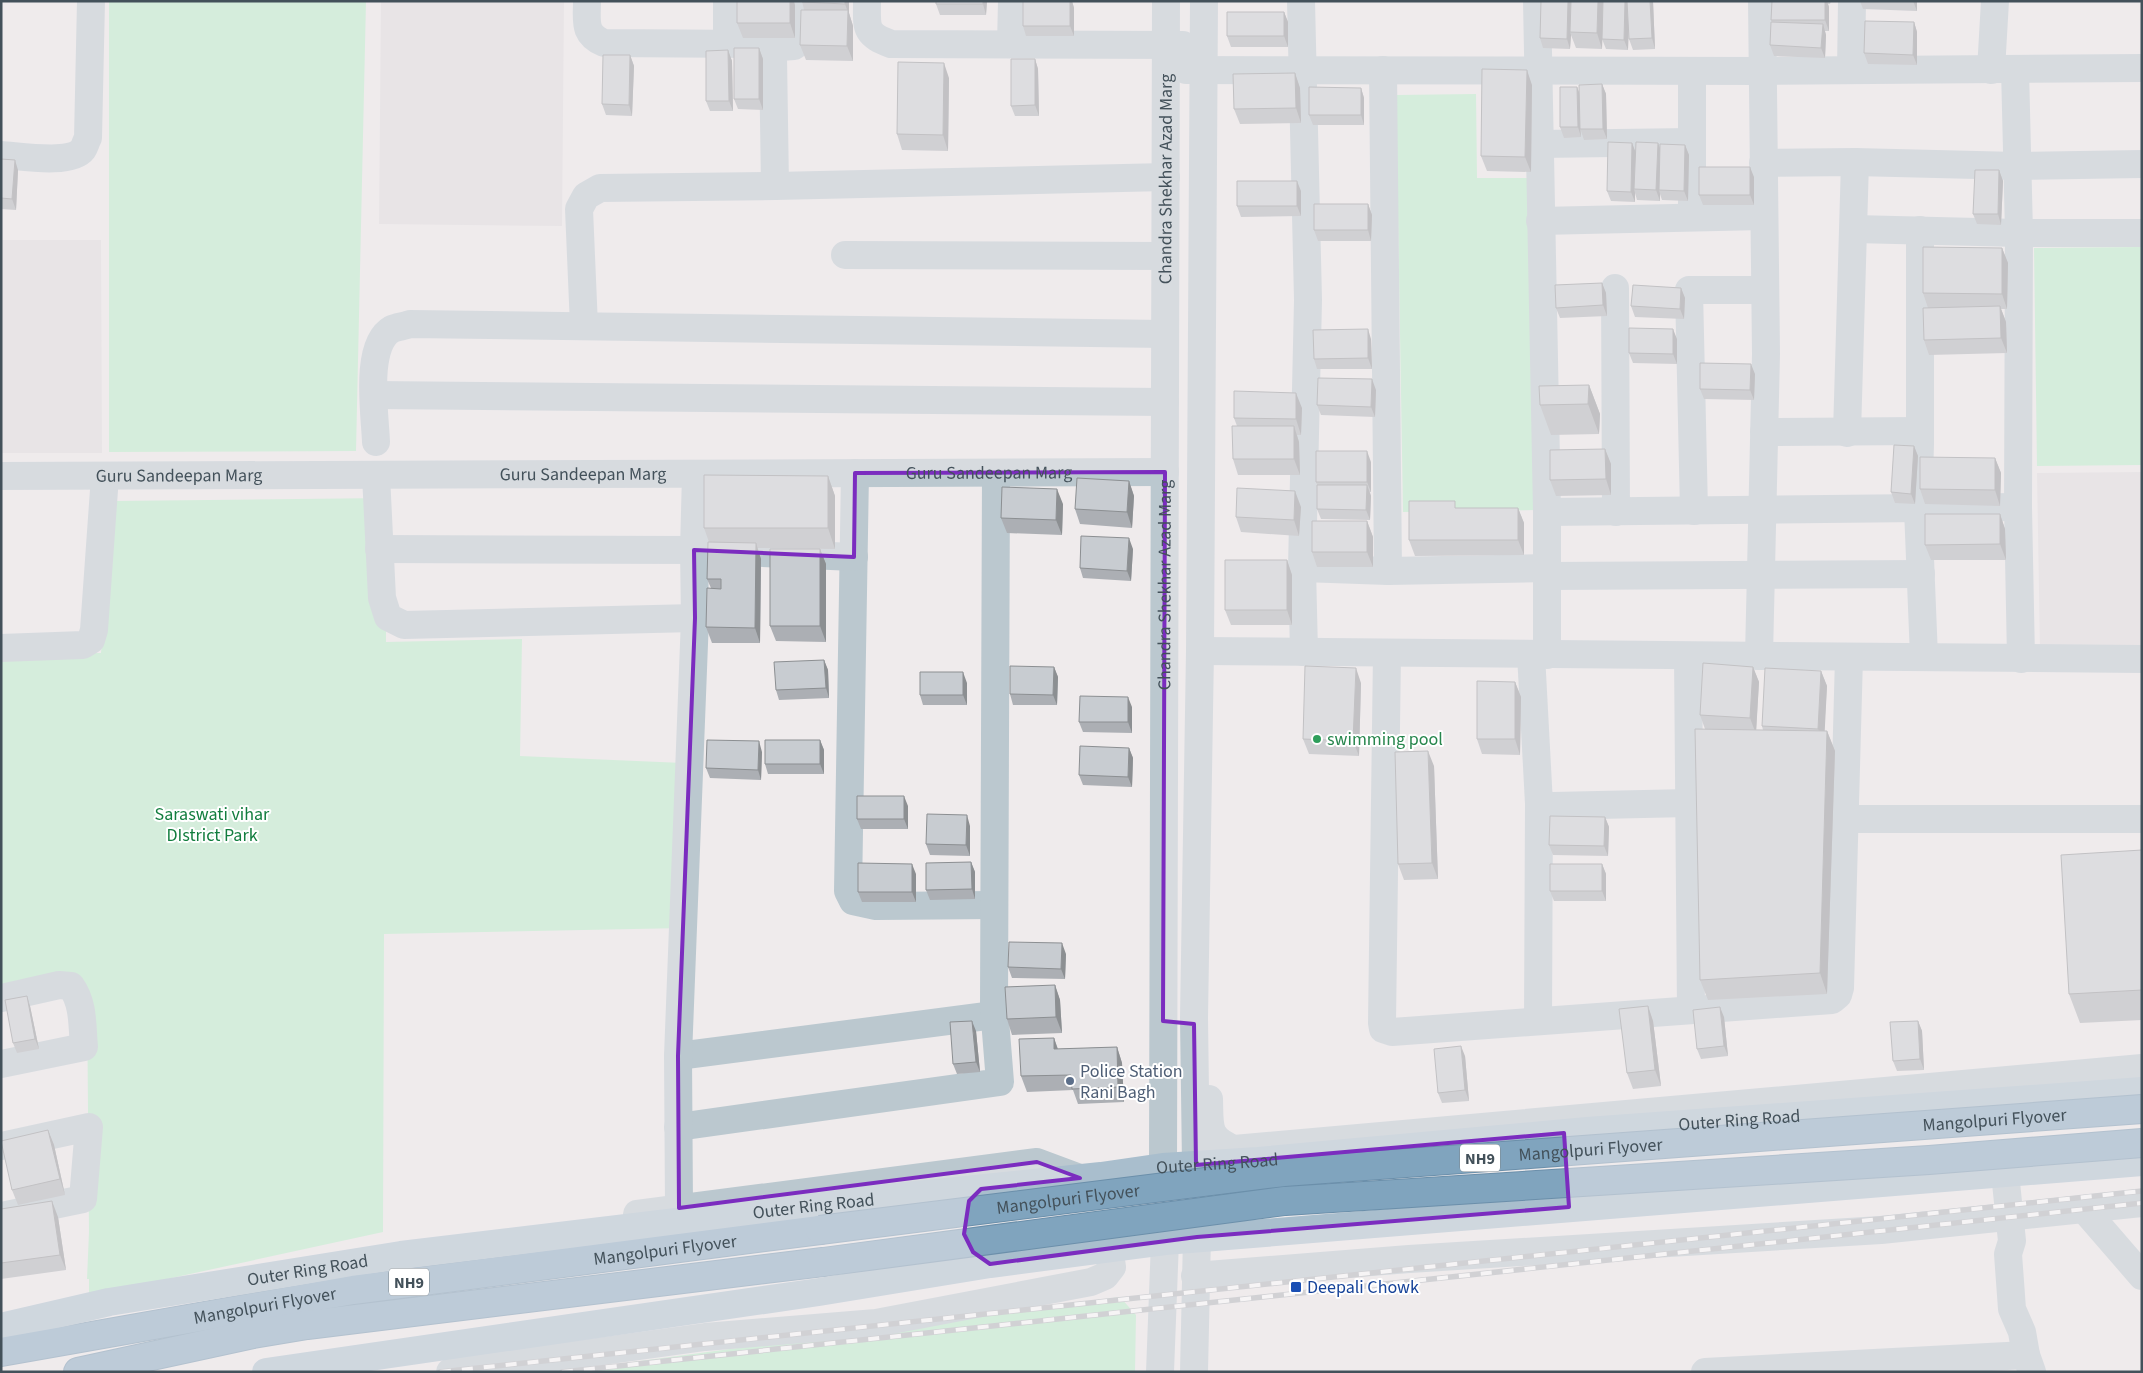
<svg xmlns="http://www.w3.org/2000/svg" width="2143" height="1373" font-family="'Source Sans 3',sans-serif">
<style>
.education{fill:#e0dcde}
.green{fill:#b6f0c7}
.lines{fill:none;stroke-linecap:round;stroke-linejoin:round}
.highway-casing{stroke:#6b8faa;stroke-width:30}
.minor{stroke:#bbc8cf;stroke-width:28}
.major{stroke:#a9becd;stroke-width:28}
.highway{stroke:#80a4be;stroke-width:28}
.rail-casing{stroke:#adb2b7;stroke-width:5.5}
.rail{stroke:#fff;stroke-width:4;stroke-dasharray:11;stroke-linecap:butt}
.highway-bridge-casing{stroke:#6b8faa;stroke-width:30;stroke-linecap:butt}
.highway-bridge{stroke:#80a4be;stroke-width:28}
.wall{fill:#acafb4}
.shaded-wall{fill:#8c8f92}
.building{fill:#c8ccd1;stroke:#8c8f92}
.marked{fill:none;stroke:#7b2cbf;stroke-width:4;stroke-linejoin:round}
.leisure-dot{fill:#2e9e5b;stroke:#fff;stroke-width:2}
.service-dot{fill:#5c6f8a;stroke:#fff;stroke-width:2}
.transit-dot{fill:#1a4fb4;stroke:#fff;stroke-width:2}
.labels{text-anchor:middle;stroke-width:4;stroke-linejoin:round;paint-order:stroke}
.shield{fill:#fff;stroke:#7b858c;stroke-width:1}
.shield-label{font-size:16px;font-weight:bold;fill:#43515a}
.street-label{font-size:18px;fill:#43515a;stroke:#fff}
.leisure-label{font-size:18px;fill:#27864d;stroke:#fff;text-anchor:start}
.park-label{font-size:18px;fill:#127d3e;stroke:#fff}
.service-label{font-size:18px;fill:#4e5e75;stroke:#fff;text-anchor:start}
.transit-label{font-size:18px;fill:#164399;stroke:#fff;text-anchor:start}
</style>
<rect width="100%" height="100%" fill="#efebec"/>
<path class="education" d="M381 1H564L562 226 379 224Z
M1 240H101L102 453H1Z
M2142 472V650L2040 651 2037 473Z"/>
<path class="green" d="M109 1H366L356 451 109 452Z
M1476 94 1477 178H1532L1537 510 1403 512 1396 95Z
M2142 247V465L2037 466 2034 248Z
M386 498V642L522 639 520 756 683 763 684 928 384 934 383 1232 89 1296V1279H87L89 1232 87 988 1 1002V654L101 653 114 501Z
M1120 1297 1136 1315 1135 1372H557Z"/>
<g class="lines">
<defs>
<g id="highway">
<path id="s4" d="M1 1352 353 1290 820 1230"/>
<path d="M78 1372 253 1334 307 1325 823 1262"/>
</g>
</defs>
<use href="#highway" class="highway-casing"/>
<g class="minor">
<path d="M587 1C587 22 583 34 604 43L757 44 767 48 773 56 775 186"/>
<path d="M867 1C867 28 864 34 891 44L1183 45"/>
<path d="M1301 1 1308 300 1302 568 1388 571"/>
<path d="M1537 1 1547 512V655"/>
<path d="M727 44V1"/>
<path d="M1011 44 1012 1"/>
<path d="M767 48 794 46 802 40 801 1"/>
<path d="M2015 69 2019 233 2018 507 2021 659"/>
<path d="M1186 70 1762 71 2142 68"/>
<path d="M1383 70 1388 571 1548 568"/>
<path d="M1851 70 1852 1"/>
<path d="M1991 70 1995 1"/>
<path d="M1692 71V217"/>
<path d="M1539 144 1691 142"/>
<path d="M1 155C20 156 71 165 83 149 85 146 86 141 88 138L91 1"/>
<path d="M1763 163 1855 162 2017 166 2142 164"/>
<path d="M1540 221 1763 216"/>
<path d="M1854 229 2019 233H2142"/>
<path d="M1920 230V444L1918 509 1924 657"/>
<path d="M845 255 1165 256"/>
<path d="M1615 288 1616 512"/>
<path d="M584 326 579 209 586 196 600 188 775 186 1166 177"/>
<path d="M374 395 1165 402"/>
<path d="M1764 432 1920 431"/>
<path d="M1847 433 1855 162"/>
<path d="M376 442C375 414 364 345 392 329 397 327 405 326 410 324L1165 334"/>
<path d="M855 473 848 891 853 901 876 906 994 905"/>
<path d="M376 475 382 598 388 617 404 625 695 618"/>
<path id="s1" d="M1 476 1165 472"/>
<path d="M1694 511 1689 290H1765"/>
<path d="M1547 512 2018 507"/>
<path d="M379 549 694 550 854 557"/>
<path d="M1302 568 1304 652"/>
<path d="M1547 576 1921 574"/>
<path d="M1 648 83 645 91 640 94 630 105 476"/>
<path d="M1200 651 2142 659"/>
<path d="M1387 653 1382 1023 1383 1029 1392 1032 1832 1000 1838 995 1840 988 1849 657"/>
<path d="M1531 654 1539 804"/>
<path d="M1688 656 1691 1010"/>
<path d="M1759 656 1766 354 1762 1"/>
<path d="M1846 819H2142"/>
<path d="M1 998 59 985 71 986C84 1004 82 1026 84 1047L1 1064"/>
<path d="M1538 1021 1539 804 1553 806 1689 803"/>
<path d="M678 1056 994 1015"/>
<path d="M1209 1099C1210 1127 1206 1137 1234 1149L2142 1068"/>
<path d="M678 1127 1000 1082 994 1007 996 473"/>
<path d="M1 1146 89 1127 83 1199 1 1216"/>
<path d="M1196 1165 1194 1018 1200 651 1204 1"/>
<path id="s2" d="M1163 1167 1166 1"/>
<path d="M2005 1173 2012 1241 2008 1254 2012 1309 2022 1332 2026 1355 2032 1372"/>
<path d="M679 1208 678 1056 695 618 694 550 696 474"/>
<path d="M2084 1209 2142 1276"/>
<path d="M637 1214 1037 1162 1080 1178"/>
<path d="M1195 1276 1409 1259 1881 1230 2142 1203"/>
<path d="M450 1372 705 1337 876 1323 1091 1282 1105 1276 1112 1267 1109 1248"/>
<path d="M1160 1372 1165 1241"/>
<path d="M1194 1372 1197 1237"/>
<path d="M1705 1372 2026 1355"/>
</g>
<g class="major">
<path id="s3" d="M1 1327 109 1302 401 1255 818 1205 1101 1176 1163 1167 1258 1161 1587 1131 2142 1091"/>
<path d="M266 1372 819 1292 990 1264 1165 1241 2142 1162"/>
</g>
<use href="#highway" class="highway"/>
<defs>
<path id="rail" d="M440 1372 2142 1191
M562 1372 2142 1203"/>
</defs>
<use href="#rail" class="rail-casing"/>
<use href="#rail" class="rail"/>
<defs>
<g id="highway-bridge">
<path id="s5" d="M820 1230 1284 1172 2142 1109"/>
<path d="M823 1262 1285 1201 1929 1160 2142 1143"/>
</g>
</defs>
<use href="#highway-bridge" class="highway-bridge-casing"/>
<use href="#highway-bridge" class="highway-bridge"/>
</g>
<path class="wall" d="M802 1H849V13L853 26V61L806 60 800 45 804 10Z
M936 1H987L986 15H940L936 4Z
M1070 1H1072L1074 8V36H1026L1023 26Z
M1541 1H1653L1655 49 1633 50 1629 39V28L1628 50 1606 49 1602 39V49L1576 48 1571 35 1570 49 1543 48 1540 38Z
M1772 1H1831L1830 4H1828L1829 7V31H1825L1826 35 1825 58 1774 56 1770 45 1772 22 1771 20Z
M1860 1H1917V11L1863 9Z
M795 5V38H743L737 23Z
M1284 12 1288 22V47H1231L1227 36Z
M1914 22 1917 32V65L1868 64 1864 53Z
M759 48 763 59V110L738 109 734 99Z
M728 50 732 61 733 111H710L706 101Z
M630 55 634 66 632 116 606 115 602 104Z
M1035 59 1038 69 1039 116H1015L1011 106Z
M1295 73 1300 88 1301 123 1240 124 1234 109Z
M949 78 948 151 902 150 897 134Z
M1602 84 1606 94 1607 139 1584 140 1581 131V137L1564 138 1560 127 1577 87 1580 94Z
M1532 85 1531 172 1487 171 1481 156Z
M1361 88 1364 98V125H1313L1309 115Z
M1632 143 1635 152 1658 143 1660 148 1685 145 1689 155 1688 201 1662 200 1660 194V201L1637 200 1635 193V202L1611 201 1607 191Z
M1 159 18 170 16 210 1 209Z
M1999 170 2003 181 2001 225 1977 224 1973 214Z
M1754 177V205H1703L1699 195Z
M1301 191V216L1241 217 1237 206Z
M1368 204 1372 215 1371 241H1318L1314 230Z
M2002 248 2008 263 2007 309H2001L2006 322 2007 353 1929 355 1924 340 1928 308 1923 293Z
M1602 283 1606 293 1607 316 1560 318 1556 308Z
M1681 288 1685 298 1684 319 1635 317 1631 306Z
M1371 339 1372 369H1317L1314 359Z
M1677 339V364L1633 363 1629 353Z
M1755 374 1754 400 1704 399 1700 389Z
M1589 385 1600 414 1599 434 1551 435 1540 405Z
M1376 390 1375 417 1321 415 1317 405Z
M1302 408 1301 435H1297L1299 442 1300 475H1238L1233 459 1237 426 1234 418Z
M1914 446 1918 456 1915 504 1895 503 1891 492Z
M1605 449 1611 464V495L1556 496 1550 480Z
M1995 458 2001 473 2000 506 1925 504 1920 489Z
M1371 462V492H1370L1371 496 1370 520 1321 519 1317 509V485L1316 482Z
M828 476 835 496V549L757 548 761 559 760 643H712L706 627 711 588 707 579 709 542 704 528Z
M1129 481 1134 496 1132 528 1080 524 1075 509Z
M1063 504 1062 535 1007 533 1001 518Z
M1301 507 1299 536 1241 532 1236 517Z
M1457 508H1518L1524 523V555L1415 556 1409 540Z
M2000 514 2005 529 2006 560H1931L1925 545Z
M1367 521 1373 537V567H1317L1312 552Z
M820 549 826 564V642L776 641 770 626Z
M1133 549 1131 581 1083 578 1080 568Z
M1287 560 1292 575V625H1231L1225 610Z
M824 660 828 670 829 698 779 700 776 690Z
M1054 667 1058 677 1057 705H1013L1010 694Z
M1753 667 1759 682 1756 730H1763L1762 726 1821 671 1827 686 1824 731H1827L1835 751 1827 994 1708 1000 1700 980 1705 729 1700 715Z
M1515 682 1521 697 1520 755 1482 754 1477 739Z
M967 683V705H923L920 695Z
M1361 683 1359 756 1309 754 1303 739Z
M1132 707V733L1083 732 1079 722Z
M820 740 824 750V774H768L765 764Z
M1129 748 1133 758 1132 787 1083 785 1079 775Z
M762 752 761 780 710 778 706 768Z
M1434 766 1438 879 1404 880 1398 864Z
M908 806V829H861L857 819Z
M1605 817 1609 827 1608 856 1553 855 1549 845Z
M970 826V856L930 855 926 844Z
M2142 850V1020L2080 1023 2069 994Z
M971 862 975 872V899L930 900 926 890Z
M1602 864 1606 874V901H1554L1550 891Z
M916 874V902H862L858 892Z
M1066 954 1065 979 1012 978 1008 967Z
M1055 985 1060 1000 1062 1033 1012 1035 1007 1019Z
M30 1006 39 1049 17 1053 13 1043Z
M1648 1006 1653 1021 1661 1086 1633 1089 1627 1073Z
M1724 1017 1728 1056 1701 1059 1697 1049Z
M1918 1021 1922 1031 1924 1070 1897 1071 1893 1061Z
M976 1031 980 1072 957 1074 953 1064Z
M1054 1038 1058 1049 1117 1047 1122 1063 1124 1102 1078 1104 1073 1090 1027 1092 1021 1076Z
M1465 1056 1469 1101 1442 1103 1438 1093Z
M48 1130 54 1145 65 1195 18 1205 12 1190Z
M1 1209 58 1217 66 1270 1 1279Z"/>
<path class="shaded-wall" d="M790 1H794L795 5V38L790 23Z
M845 1H849V13L853 26V61L847 46 848 12 845 4Z
M983 1H987L986 15 983 4Z
M1070 1H1072L1074 8V36L1070 26Z
M1568 1H1572L1570 32 1571 35 1570 49 1567 39Z
M1598 1H1604L1602 49 1597 33Z
M1625 1H1629L1628 50 1624 40Z
M1650 1H1653L1655 49 1652 38Z
M1825 1H1827L1829 7V31L1825 20Z
M1913 1H1917V11Z
M1284 12 1288 22V47L1284 36Z
M1914 22 1917 32V65L1913 55Z
M1823 24 1826 35 1825 58 1821 48Z
M759 48 763 59V110L759 99Z
M728 50 732 61 733 111 729 101Z
M630 55 634 66 632 116 629 105Z
M1035 59 1038 69 1039 116 1035 105Z
M944 63 949 78 948 151 943 135Z
M1527 70 1532 85 1531 172 1525 157Z
M1295 73 1300 88 1301 123 1296 108Z
M1602 84 1606 94 1607 139 1603 129Z
M1577 87 1581 98 1580 129 1581 137 1578 127Z
M1361 88 1364 98V125L1361 115Z
M1632 143 1636 153 1634 189 1635 193V202L1631 192Z
M1658 143 1662 154 1659 190 1660 194V201L1656 190Z
M1685 145 1689 155 1688 201 1684 191Z
M15 160 18 170 16 210 12 199Z
M1750 167 1754 177V205L1750 195Z
M1999 170 2003 181 2001 225 1998 214Z
M1297 181 1301 191V216L1297 206Z
M1368 204 1372 215 1371 241 1368 230Z
M2002 248 2008 263 2007 309 2002 294Z
M1602 283 1606 293 1607 316 1603 305Z
M1681 288 1685 298 1684 319 1680 309Z
M2000 306 2006 322 2007 353 2001 338Z
M1368 329 1371 339 1372 369 1368 358Z
M1673 329 1677 339V364L1673 354Z
M1751 364 1755 374 1754 400 1750 390Z
M1372 379 1376 390 1375 417 1371 407Z
M1589 385 1600 414 1599 434 1588 404Z
M1296 393 1302 408 1301 435 1296 419Z
M1294 426 1299 442 1300 475 1294 459Z
M1914 446 1918 456 1915 504 1911 494Z
M1605 449 1611 464V495L1606 479Z
M1367 451 1371 462V492L1367 482Z
M1995 458 2001 473 2000 506 1995 490Z
M828 476 835 496V549L828 528Z
M1129 481 1134 496 1132 528 1127 512Z
M1367 485 1371 496 1370 520 1366 510Z
M1057 489 1063 504 1062 535 1056 520Z
M1295 491 1301 507 1299 536 1294 520Z
M1518 508 1524 523V555L1518 540Z
M2000 514 2005 529 2006 560 2000 544Z
M1367 521 1373 537V567L1367 552Z
M1129 538 1133 549 1131 581 1127 571Z
M756 543 761 559 760 643 755 628Z
M820 549 826 564V642L820 626Z
M1287 560 1292 575V625L1287 610Z
M824 660 828 670 829 698 826 688Z
M1054 667 1058 677 1057 705 1053 695Z
M1753 667 1759 682 1756 734 1750 718Z
M1356 668 1361 683 1359 756 1353 741Z
M1821 671 1827 686 1824 745 1818 729Z
M963 672 967 683V705L963 695Z
M1515 682 1521 697 1520 755 1515 739Z
M1128 697 1132 707V733L1128 722Z
M1827 731 1835 751 1827 994 1820 973Z
M820 740 824 750V774L820 764Z
M759 741 762 752 761 780 758 770Z
M1129 748 1133 758 1132 787 1128 777Z
M1428 751 1434 766 1438 879 1432 863Z
M904 796 908 806V829L904 819Z
M967 815 970 826V856L966 845Z
M1605 817 1609 827 1608 856 1604 846Z
M971 862 975 872V899L972 889Z
M912 864 916 874V902L912 892Z
M1602 864 1606 874V901L1602 891Z
M1062 943 1066 954 1065 979 1061 969Z
M1055 985 1060 1000 1062 1033 1056 1017Z
M27 996 30 1006 39 1049 35 1039Z
M1648 1006 1653 1021 1661 1086 1655 1070Z
M1720 1007 1724 1017 1728 1056 1724 1046Z
M972 1021 976 1031 980 1072 976 1062Z
M1918 1021 1922 1031 1924 1070 1920 1059Z
M1054 1038 1059 1053 1054 1049Z
M1461 1046 1465 1056 1469 1101 1465 1090Z
M1117 1047 1122 1063 1124 1102 1118 1087Z
M48 1130 54 1145 65 1195 60 1179Z
M52 1201 58 1217 66 1270 60 1255Z"/>
<path class="building" d="M737 1H790V23H737Z
M802 1H845V4L802 2Z
M936 1H983V4H936Z
M1023 1H1070V26H1023Z
M1541 1H1568L1567 39 1540 38Z
M1571 1H1598L1597 33 1570 32Z
M1603 1H1625L1624 40 1602 39Z
M1627 1H1650L1652 38 1629 39Z
M1772 1H1825V20H1771Z
M801 10H848L847 46 800 45Z
M1227 12H1284V36H1227Z
M1865 21 1914 22 1913 55 1864 53Z
M1771 22 1823 24 1821 48 1770 45Z
M734 48H759V99H734Z
M728 50 729 101H706V51Z
M603 55H630L629 105 602 104Z
M1011 59H1035V105L1011 106Z
M898 62 944 63 943 135 897 134Z
M1482 69 1527 70 1525 157 1481 156Z
M1295 73 1296 108 1234 109 1233 74Z
M1602 84 1603 129H1580L1579 85Z
M1309 87 1361 88V115H1309Z
M1560 87H1577L1578 127H1560Z
M1608 142 1632 143 1631 192 1607 191Z
M1636 142 1658 143 1656 190 1634 189Z
M1660 144 1685 145 1684 191 1659 190Z
M1 159 15 160 12 199 1 198Z
M1699 167H1750V195H1699Z
M1975 170H1999L1998 214H1973Z
M1237 181H1297V206H1237Z
M1314 204H1368V230H1314Z
M1923 247 2002 248V294L1923 293Z
M1602 283 1603 305 1556 308 1555 285Z
M1633 285 1681 288 1680 309 1631 306Z
M2000 306 2001 338 1924 340 1923 308Z
M1629 328 1673 329V354L1629 353Z
M1368 329V358L1314 359 1313 330Z
M1700 363 1751 364 1750 390 1700 389Z
M1318 378 1372 379 1371 407 1317 405Z
M1589 385 1588 404 1540 405 1539 386Z
M1234 391 1296 393V419L1234 418Z
M1232 426H1294V459H1233Z
M1894 445 1914 446 1911 494 1891 492Z
M1605 449 1606 479 1550 480V450Z
M1316 451H1367V482H1316Z
M1920 457 1995 458V490L1920 489Z
M704 475 828 476V528H704Z
M1077 478 1129 481 1127 512 1075 509Z
M1317 485H1367L1366 510 1317 509Z
M1002 487 1057 489 1056 520 1001 518Z
M1237 488 1295 491 1294 520 1236 517Z
M1409 501H1455V508H1518V540H1409Z
M1925 514H2000V544L1925 545Z
M1312 521H1367V552H1312Z
M1081 536 1129 538 1127 571 1080 568Z
M708 542 756 543 755 628 706 627 707 588 721 589V579H707Z
M770 549H820V626H770Z
M1225 560H1287V610H1225Z
M824 660 826 688 776 690 774 662Z
M1703 663 1753 667 1750 718 1700 715Z
M1010 666 1054 667 1053 695 1010 694Z
M1305 666 1356 668 1353 741 1303 739Z
M1765 668 1821 671 1818 729 1762 726Z
M920 672H963V695H920Z
M1477 681 1515 682V739H1477Z
M1080 696 1128 697V722H1079Z
M1695 729 1827 731 1820 973 1700 980Z
M707 740 759 741 758 770 706 768Z
M765 740H820V764H765Z
M1080 746 1129 748 1128 777 1079 775Z
M1428 751 1432 863 1398 864 1395 752Z
M857 796H904V819H857Z
M927 814 967 815 966 845 926 844Z
M1550 816 1605 817 1604 846 1549 845Z
M2142 850V990L2069 994 2061 855Z
M971 862 972 889 926 890V863Z
M858 863 912 864V892H858Z
M1550 864H1602V891H1550Z
M1009 942 1062 943 1061 969 1008 967Z
M1055 985 1056 1017 1007 1019 1005 987Z
M27 996 35 1039 13 1043 5 1000Z
M1648 1006 1655 1070 1627 1073 1619 1009Z
M1720 1007 1724 1046 1697 1049 1693 1010Z
M972 1021 976 1062 953 1064 950 1022Z
M1918 1021 1920 1059 1893 1061 1890 1022Z
M1054 1038V1049L1117 1047 1118 1087 1072 1089 1071 1075 1021 1076 1019 1039Z
M1461 1046 1465 1090 1438 1093 1434 1049Z
M48 1130 60 1179 12 1190 1 1141Z
M52 1201 60 1255 1 1263V1209Z"/>
<path d="M0 0H2143V1373H0ZM1165 472 1163 1021 1194 1024 1196 1165 1564 1133 1569 1207 1197 1237 990 1264 973 1252 964 1234 969 1201 981 1189 1080 1178 1037 1162 679 1208 678 1056 695 618 694 550 854 557 855 473Z" fill="#efebec" fill-opacity=".55" fill-rule="evenodd"/>
<path class="marked" d="M1165 472 1163 1021 1194 1024 1196 1165 1564 1133 1569 1207 1197 1237 990 1264 973 1252 964 1234 969 1201 981 1189 1080 1178 1037 1162 679 1208 678 1056 695 618 694 550 854 557 855 473Z"/>
<circle class="leisure-dot" cx="1317" cy="739" r="5"/>
<circle class="service-dot" cx="1070" cy="1081" r="5"/>
<rect class="transit-dot" x="1290" y="1281" width="12" height="12" rx="2.5"/>
<g class="labels">
<g class="shield">
<rect x="1460" y="1144.5" width="40" height="27" rx="4"/>
<rect x="389" y="1268.5" width="40" height="27" rx="4"/>
</g>
<g class="shield-label">
<text x="1480" y="1164">NH9</text>
<text x="409" y="1288">NH9</text>
</g>
<g class="street-label">
<text dy="6" stroke="none"><textPath href="#s2" startOffset="988">Chandra Shekhar Azad Marg</textPath></text>
<text dy="6" stroke="none"><textPath href="#s1" startOffset="988">Guru Sandeepan Marg</textPath></text>
<text dy="6" stroke="none"><textPath href="#s1" startOffset="582">Guru Sandeepan Marg</textPath></text>
<text dy="6" stroke="none"><textPath href="#s1" startOffset="178">Guru Sandeepan Marg</textPath></text>
<text dy="6" stroke="none"><textPath href="#s2" startOffset="582">Chandra Shekhar Azad Marg</textPath></text>
<text dy="6" stroke="none"><textPath href="#s3" startOffset="1752">Outer Ring Road</textPath></text>
<text dy="6" stroke="none"><textPath href="#s5" startOffset="1180">Mangolpuri Flyover</textPath></text>
<text dy="6" stroke="none"><textPath href="#s5" startOffset="775">Mangolpuri Flyover</textPath></text>
<text dy="6" stroke="none"><textPath href="#s3" startOffset="1228">Outer Ring Road</textPath></text>
<text dy="6" stroke="none"><textPath href="#s5" startOffset="250">Mangolpuri Flyover</textPath></text>
<text dy="6" stroke="none"><textPath href="#s3" startOffset="822">Outer Ring Road</textPath></text>
<text dy="6" stroke="none"><textPath href="#s4" startOffset="672">Mangolpuri Flyover</textPath></text>
<text dy="6" stroke="none"><textPath href="#s3" startOffset="312">Outer Ring Road</textPath></text>
<text dy="6" stroke="none"><textPath href="#s4" startOffset="268">Mangolpuri Flyover</textPath></text>
</g>
<g class="leisure-label">
<text x="1327" y="745">swimming pool</text>
</g>
<g class="park-label">
<text x="212" y="820">Saraswati vihar<tspan x="212" dy="21">DIstrict Park</tspan></text>
</g>
<g class="service-label">
<text x="1080" y="1077">Police Station<tspan x="1080" dy="21">Rani Bagh</tspan></text>
</g>
<g class="transit-label">
<text x="1307" y="1293">Deepali Chowk</text>
</g>
</g>
<rect width="2143" height="1373" fill="none" stroke="#43515a" stroke-width="5"/>
</svg>
